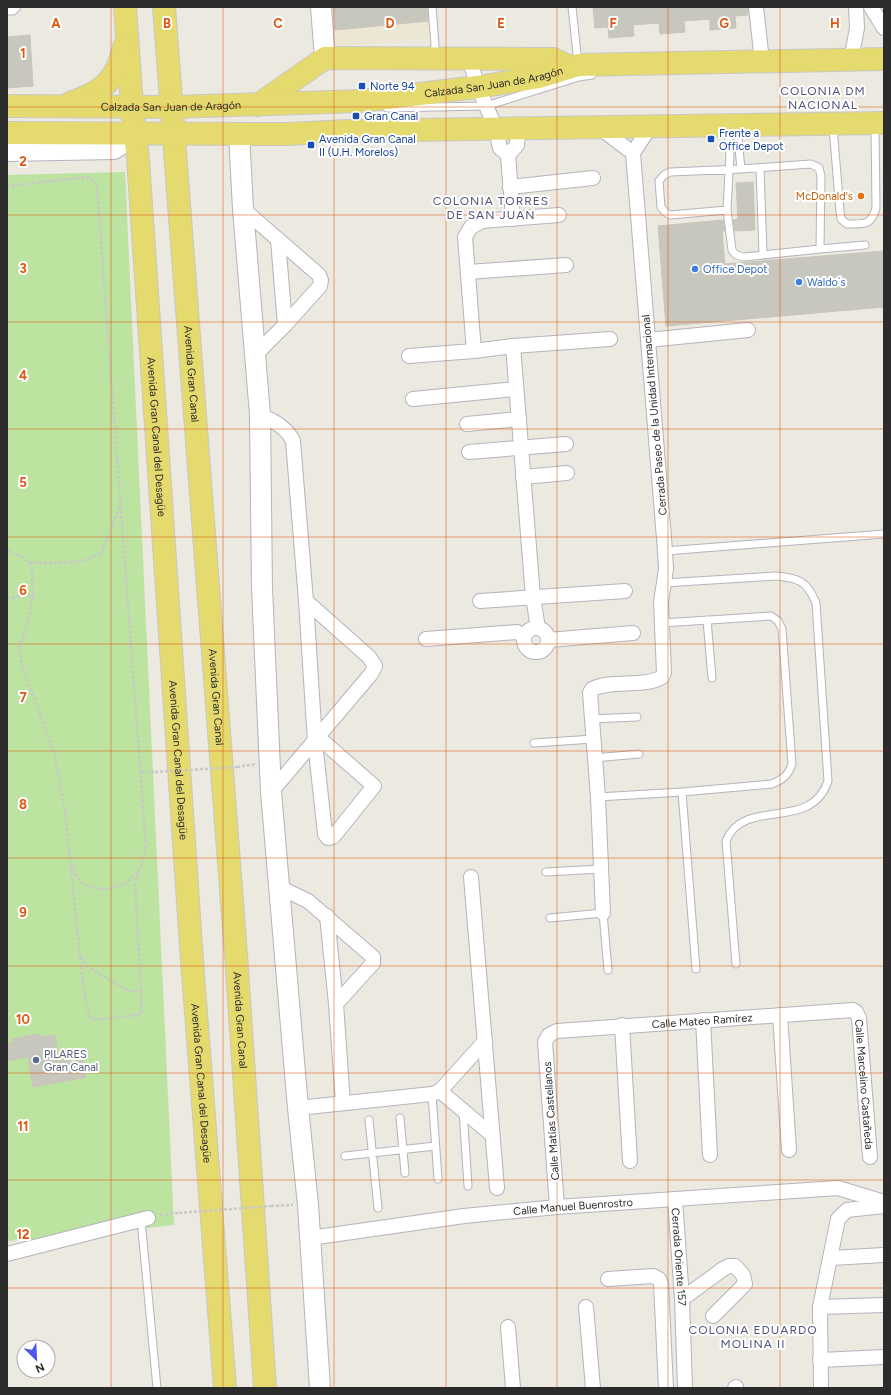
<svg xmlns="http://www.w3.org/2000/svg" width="891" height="1395" font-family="Figtree,sans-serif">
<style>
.education{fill:#ece7d2}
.pitch{fill:#bce39f}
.building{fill:#c8c7be;stroke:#c8c5ba}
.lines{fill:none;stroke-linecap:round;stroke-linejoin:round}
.lane-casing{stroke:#b3b4be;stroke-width:9}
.street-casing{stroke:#b3b4be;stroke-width:16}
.secondary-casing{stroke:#b3b4be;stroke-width:22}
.primary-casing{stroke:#c8c8c8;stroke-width:24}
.path{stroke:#c8c8c8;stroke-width:2.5;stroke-dasharray:3 2;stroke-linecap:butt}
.lane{stroke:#fff;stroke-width:7}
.street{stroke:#fff;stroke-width:14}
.secondary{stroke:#fff;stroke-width:20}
.primary{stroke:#e4da6e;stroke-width:22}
.path-bridge{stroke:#c8c8c8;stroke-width:2.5;stroke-dasharray:3 2;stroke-linecap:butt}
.grid{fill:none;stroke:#df570e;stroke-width:1;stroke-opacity:0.55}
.transit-dot{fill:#1a4fb4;stroke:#fff;stroke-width:1.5}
.food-dot{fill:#e8710a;stroke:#fff;stroke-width:1.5}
.shop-dot{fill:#3f7fe0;stroke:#fff;stroke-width:1.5}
.service-dot{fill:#5c6f8a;stroke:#fff;stroke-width:1.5}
.labels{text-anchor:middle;stroke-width:4;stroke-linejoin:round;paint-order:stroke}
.street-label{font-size:11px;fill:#2c2c2c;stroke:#fff}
.transit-label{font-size:11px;fill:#164399;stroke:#fff;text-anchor:start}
.food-label{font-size:11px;fill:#c56008;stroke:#fff;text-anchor:end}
.shop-label{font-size:11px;fill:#366cbe;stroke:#fff;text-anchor:start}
.service-label{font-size:11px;fill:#4e5e75;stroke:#fff;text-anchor:start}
.neighbourhood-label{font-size:12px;letter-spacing:1px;fill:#505279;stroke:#fff}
.grid-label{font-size:13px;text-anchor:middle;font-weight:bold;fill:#df570e;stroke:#fff;stroke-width:4;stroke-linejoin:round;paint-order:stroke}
</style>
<rect width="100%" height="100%" fill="#ece9e0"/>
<path class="education" d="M333 7H428L430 38 337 47Z"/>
<path class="pitch" d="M125 172 174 1225 64 1237 7 1241V175Z"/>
<path class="building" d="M333 7H427L428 21 335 30Z
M593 7H748V15L735 16 736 28 710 30V19L684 21 685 32 660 34 659 23 633 25 634 36 609 38 608 27 595 28Z
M30 35 33 86 7 88V37Z
M753 182 755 230 735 231 733 220 738 219 736 183Z
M723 220 725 231H722L725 264 884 251V307L666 326 658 226Z
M39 1034V1037L55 1035 59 1061 69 1059 70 1062 83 1060 86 1077 33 1087 28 1057 7 1061V1044L13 1043 12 1039Z"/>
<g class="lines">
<defs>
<path id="lane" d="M432 7 435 45 434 57
M572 7 578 63
M7 11H13L17 7
M387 108 486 106 579 77 592 75
M833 127 840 211 841 219 847 224C864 224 871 226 876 208L875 125
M728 128 730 154 727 210 732 250 736 255 744 257 820 249 821 176 819 168 811 164 741 169 737 127
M760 168 763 254
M727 210 670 215 665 212 661 207 659 181 664 175 670 172 741 169
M820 249 865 245
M665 551 884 534
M664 583 776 576C799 578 807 581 816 603L828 781C811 833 744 796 726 841L736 964
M707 620 712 678
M591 719 637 717
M534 743 593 739
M594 758 639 754
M682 792 696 969
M598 797 682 792 772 784C783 779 788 776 792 764L782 629 778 621 771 616 662 623
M546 872 601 869
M550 918 603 913 608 970
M432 1094 438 1179
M463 1111 468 1186
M400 1118 405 1173
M369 1120 378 1208
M345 1156 435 1146
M141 1220 157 1388"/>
<g id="street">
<path d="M756 7 762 61"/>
<path d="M871 7 884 28"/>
<path d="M469 58 478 87 496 129 500 148 508 155 513 219"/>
<path d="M851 60 857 28 856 7"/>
<path d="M600 128 633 153"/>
<path d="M508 155 517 145 518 129"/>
<path d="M510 187 593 178"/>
<path d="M243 209 319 275 321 280 320 286 285 325 254 356"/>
<path d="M278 240 285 325"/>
<path d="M468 272 566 265"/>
<path d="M648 340 748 330"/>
<path d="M513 346 610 339"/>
<path d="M409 356 474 351"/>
<path d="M413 399 516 389"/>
<path d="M260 415C273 420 287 428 293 441L306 601 315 742 325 834 328 838 333 837 374 786 319 738"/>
<path d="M467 424 519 419"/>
<path d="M469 452 566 444"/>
<path d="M523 477 567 473"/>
<path d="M480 601 625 591"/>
<path d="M538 628 533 597 513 346 474 351 465 237 471 227 482 221 559 215"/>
<circle cx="536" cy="640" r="12"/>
<path d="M426 639 517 632 524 636"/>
<path d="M548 640 633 633"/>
<path d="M271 792 371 674 375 666 369 657 306 601"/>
<path d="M471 877 497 1188"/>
<path d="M279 887 308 901 373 957V963L336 1004"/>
<path d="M603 913 598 797 590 693 592 689C613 679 644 688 662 677L664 673 661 602 666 569 665 551 633 153 650 127"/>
<path d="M327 916 336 1004 343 1103"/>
<path d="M780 1015 789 1150"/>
<path d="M703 1020 710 1155"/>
<path d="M622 1025 630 1161"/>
<path d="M440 1091 485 1041"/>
<path d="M298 1108 432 1094 440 1091 492 1135"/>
<path id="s1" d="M675 1199 682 1299 685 1388"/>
<path id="s2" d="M557 1207 545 1042 549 1035 557 1031 853 1010 856 1012 859 1018 870 1157"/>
<path id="s3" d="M310 1238 464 1216 557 1207 838 1188 884 1202"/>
<path d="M7 1254 148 1218"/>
<path d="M831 1258 884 1255"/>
<path d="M608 1279 653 1276 659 1279 661 1284 666 1388"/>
<path d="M682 1299 723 1269 729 1266H735L743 1275 745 1284 713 1316"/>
<path d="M586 1307 593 1388"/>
<path d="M820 1307 884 1305"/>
<path d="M508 1327 513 1388"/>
<path d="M820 1360 884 1357"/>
<path d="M735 1388 736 1387"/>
<path d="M821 1388 820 1307 838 1219 847 1210 884 1206"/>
</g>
<path id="secondary" d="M321 7 325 58
M239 133 243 209 260 415 262 588 271 792 298 1108 308 1205 320 1388
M7 151 114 149 129 139 135 132"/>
<g id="primary">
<path id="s4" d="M125 7 132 106 138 159 192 961 225 1388"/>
<path id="s5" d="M164 7 236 955 265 1388"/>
<path d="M70 103C104 91 116 81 124 47"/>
<path d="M258 105 325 58 553 59 570 67"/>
<path id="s6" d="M7 106 172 107 361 101 478 87 539 77 578 65 884 59"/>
<path d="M7 133 287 134 347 131 884 123"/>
</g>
</defs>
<use href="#lane" class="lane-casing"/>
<use href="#street" class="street-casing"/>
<use href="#secondary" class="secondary-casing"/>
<use href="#primary" class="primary-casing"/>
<path class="path" d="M7 186 87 177 95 182 97 187 146 848 135 885 141 988 138 991H128L87 966 80 955 65 811 54 752 22 666 19 649 28 622 33 595 32 570 29 563 24 558 7 550
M29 563C50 562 87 566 102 551L120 506
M7 598 33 595
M237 767 256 764
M141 773 155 772
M72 864C74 868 75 875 78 878 94 897 126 889 138 871
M80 957C82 971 84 1012 93 1020L138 1015 142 1013 141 988
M271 1206 293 1205
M160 1215 179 1213"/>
<use href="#lane" class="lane"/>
<use href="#street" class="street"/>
<use href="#secondary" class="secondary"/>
<use href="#primary" class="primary"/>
<path class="path-bridge" d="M155 772 237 767
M179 1213 271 1206"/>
</g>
<path class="grid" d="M111 7V1388M223 7V1388M334 7V1388M446 7V1388M557 7V1388M668 7V1388M780 7V1388M7 107H884M7 215H884M7 322H884M7 429H884M7 537H884M7 644H884M7 751H884M7 858H884M7 966H884M7 1073H884M7 1180H884M7 1288H884"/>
<g class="transit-dot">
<rect x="358" y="82" width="8" height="8" rx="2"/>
<rect x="352" y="112" width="8" height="8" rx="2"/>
<rect x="707" y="135" width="8" height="8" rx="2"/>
<rect x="307" y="141" width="8" height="8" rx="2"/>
</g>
<circle class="food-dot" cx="861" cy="196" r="4"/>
<g class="shop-dot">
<circle cx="695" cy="269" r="4"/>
<circle cx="799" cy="282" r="4"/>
</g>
<circle class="service-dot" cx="36" cy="1060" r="4"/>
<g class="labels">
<g class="street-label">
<text dy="4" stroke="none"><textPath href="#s6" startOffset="488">Calzada San Juan de Aragón</textPath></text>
<text dy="4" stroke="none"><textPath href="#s6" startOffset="164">Calzada San Juan de Aragón</textPath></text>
<text dy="4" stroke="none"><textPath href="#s5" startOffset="368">Avenida Gran Canal</textPath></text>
<text transform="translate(654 415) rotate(-95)" y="4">Cerrada Paseo de la Unidad Internacional</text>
<text dy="4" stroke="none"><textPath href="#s4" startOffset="431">Avenida Gran Canal del Desagüe</textPath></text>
<text dy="4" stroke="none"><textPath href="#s5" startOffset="692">Avenida Gran Canal</textPath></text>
<text dy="4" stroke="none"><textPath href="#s4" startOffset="755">Avenida Gran Canal del Desagüe</textPath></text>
<text dy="4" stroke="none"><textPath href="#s5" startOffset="1016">Avenida Gran Canal</textPath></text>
<text dy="4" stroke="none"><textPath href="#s2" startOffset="328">Calle Mateo Ramírez</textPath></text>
<text dy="4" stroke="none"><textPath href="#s4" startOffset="1079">Avenida Gran Canal del Desagüe</textPath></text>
<text dy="4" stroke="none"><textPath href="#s2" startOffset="556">Calle Marcelino Castañeda</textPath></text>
<text transform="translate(551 1121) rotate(-94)" y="4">Calle Matías Castellanos</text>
<text dy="4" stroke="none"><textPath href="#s3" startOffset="265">Calle Manuel Buenrostro</textPath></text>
<text dy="4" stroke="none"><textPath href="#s1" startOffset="58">Cerrada Oriente 157</textPath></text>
</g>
<g class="transit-label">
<text x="370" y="90">Norte 94</text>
<text x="364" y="120">Gran Canal</text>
<text x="719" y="137">Frente a<tspan x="719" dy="13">Office Depot</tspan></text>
<text x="319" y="143">Avenida Gran Canal<tspan x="319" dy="13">II (U.H. Morelos)</tspan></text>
</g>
<g class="food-label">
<text x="853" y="200">McDonald's</text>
</g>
<g class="shop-label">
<text x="703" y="273">Office Depot</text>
<text x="807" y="286">Waldo´s</text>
</g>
<g class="service-label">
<text x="44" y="1058">PILARES<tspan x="44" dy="13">Gran Canal</tspan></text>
</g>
<g class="neighbourhood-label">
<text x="823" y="95">COLONIA DM<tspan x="823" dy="14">NACIONAL</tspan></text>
<text x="491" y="205">COLONIA TORRES<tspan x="491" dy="14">DE SAN JUAN</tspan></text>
<text x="753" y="1334">COLONIA EDUARDO<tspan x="753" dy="14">MOLINA II</tspan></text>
</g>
</g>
<g class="grid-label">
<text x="56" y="28">A</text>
<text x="167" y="28">B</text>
<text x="278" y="28">C</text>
<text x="390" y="28">D</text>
<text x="501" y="28">E</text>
<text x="613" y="28">F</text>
<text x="724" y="28">G</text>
<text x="835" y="28">H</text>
<text x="23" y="58">1</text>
<text x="23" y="166">2</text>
<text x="23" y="273">3</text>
<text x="23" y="380">4</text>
<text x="23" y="487">5</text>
<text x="23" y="595">6</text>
<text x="23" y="702">7</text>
<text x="23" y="809">8</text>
<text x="23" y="917">9</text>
<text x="23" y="1024">10</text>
<text x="23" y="1131">11</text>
<text x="23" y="1239">12</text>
</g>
<rect width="891" height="1395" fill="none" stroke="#2c2c2c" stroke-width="16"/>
<g transform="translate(36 1359) rotate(156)"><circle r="19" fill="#ffffff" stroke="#ababab"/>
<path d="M0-3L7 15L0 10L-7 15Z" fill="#5056e9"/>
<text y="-6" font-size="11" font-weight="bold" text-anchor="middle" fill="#2c2c2c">N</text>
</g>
</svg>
